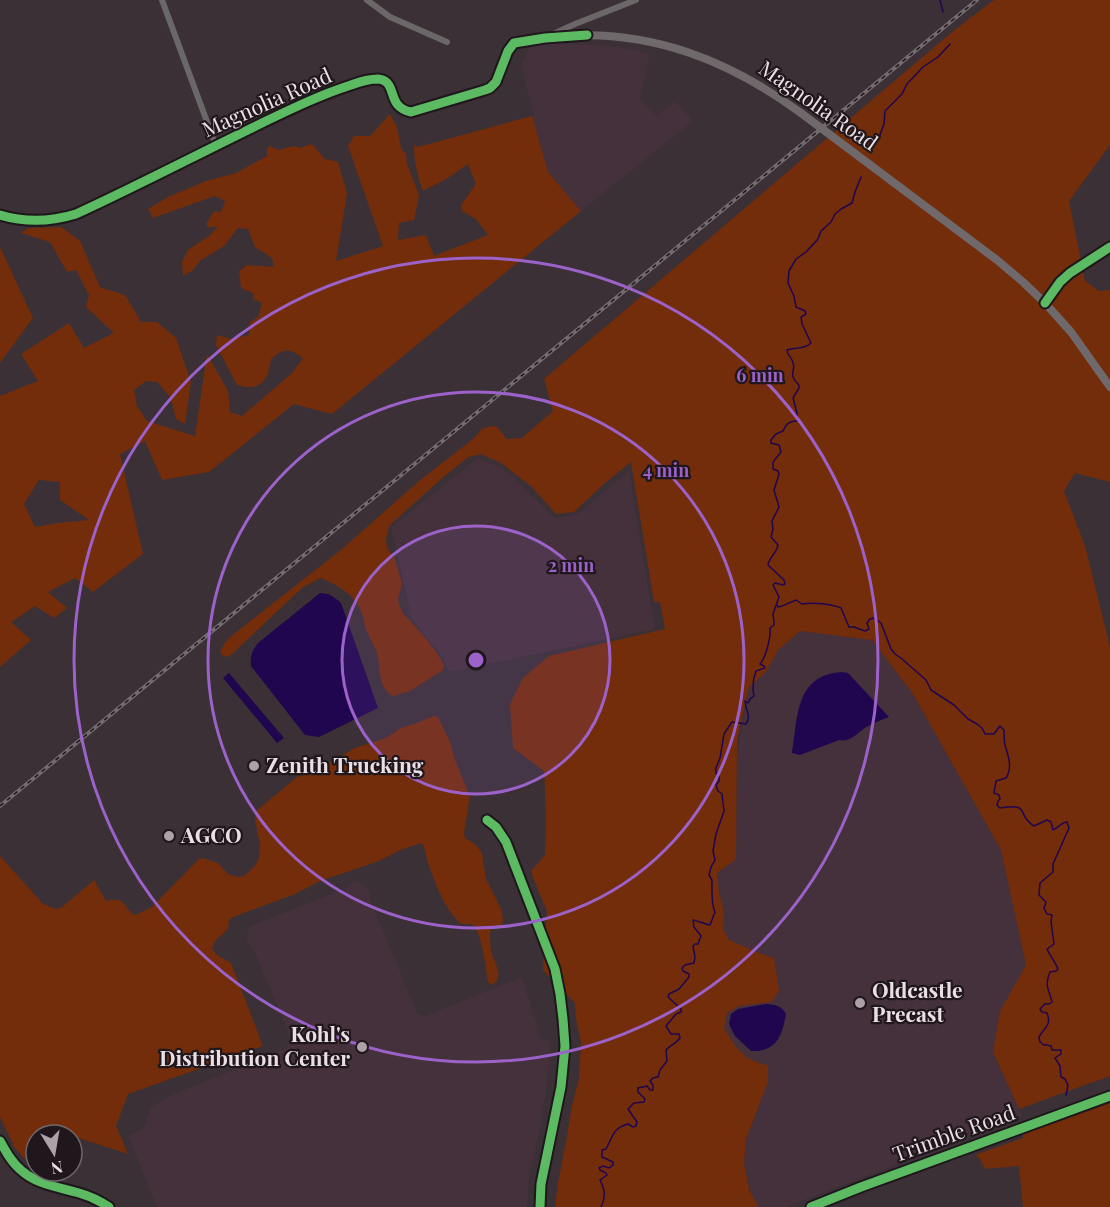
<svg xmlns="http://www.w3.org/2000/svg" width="1110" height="1207" font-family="'Playfair Display',serif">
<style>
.built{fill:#45313c}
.green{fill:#732d0b;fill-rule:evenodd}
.water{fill:#1f064e}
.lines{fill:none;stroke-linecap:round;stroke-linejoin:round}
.stream{stroke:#1f064e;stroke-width:1.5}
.street{stroke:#6b6768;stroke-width:6}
.secondary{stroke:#6f696b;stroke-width:8}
.rail-casing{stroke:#726c70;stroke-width:4}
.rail{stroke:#1f171b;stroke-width:1.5;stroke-dasharray:4.5;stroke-linecap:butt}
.secondary-bridge{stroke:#6f696b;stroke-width:8}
.cycleway-casing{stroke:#1f171b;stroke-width:13}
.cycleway{stroke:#5cba63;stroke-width:9}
.ring{fill:none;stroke:#9c62ca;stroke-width:3}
.poi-dot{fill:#aca2a7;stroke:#1f171b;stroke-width:2}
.labels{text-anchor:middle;stroke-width:4.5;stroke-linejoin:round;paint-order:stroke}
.street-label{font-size:21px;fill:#eadfe5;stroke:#1f171b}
.poi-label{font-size:21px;font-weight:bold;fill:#eadfe5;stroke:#1f171b;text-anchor:start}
.centre{fill:#9c62ca;stroke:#1f171b;stroke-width:3}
.ring-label{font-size:18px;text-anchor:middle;font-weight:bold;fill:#9c62ca;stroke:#1f171b;stroke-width:4.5;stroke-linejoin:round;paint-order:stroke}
</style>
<rect width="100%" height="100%" fill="#3a3035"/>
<path class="built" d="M552 43 615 46 650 54 640 99 657 116 675 101 693 121 581 211 548 172 532 116 534 115 521 66 529 48Z
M478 458 504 469 555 518 576 515 629 471 655 629 449 672 443 658 412 619 391 527Z
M800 631 872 640 913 694 1001 850 1026 965 1006 1001 993 1052 1022 1116 786 1207H754L744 1164 746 1139 768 1082V1065L759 1064 744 1056 734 1045 724 1028 727 1013 739 1006 771 1002 774 958 759 953 729 940 723 929 717 873 736 859 737 755 749 687 766 672 778 650Z
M357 882 363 883 369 892 371 901 417 1013 425 1016 522 977 541 1039 550 1040 549 1064 545 1097 541 1111 542 1119 529 1176 527 1207H157L128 1136 144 1128 151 1108 165 1098 286 1048 290 1041 288 1032 255 952 247 940V933L250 926 344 889 351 883Z"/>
<path class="green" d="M994 0H1110V145L1069 201 1085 281 1099 291 1110 290V482L1075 473 1064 491 1085 546 1110 647V1076L1019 1109 993 1052 1000 1011 1026 965 1001 850 913 694 872 640 800 631 778 650 766 672 749 687 737 740 736 859 717 873 719 893 724 912 723 929 729 940 759 953 774 958 779 991 771 1002 739 1006 727 1013 724 1028C736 1048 744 1061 768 1065V1082L746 1139 744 1164 750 1192 757 1204V1207H555L558 1183 566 1142 572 1105 579 1079 581 1042 576 1019 575 1003 543 970 547 911 532 875V870L545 855C546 827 546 799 544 771L513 748 510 704 523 678 549 656 665 629 660 602H654L631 462 605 483 574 512 556 514 532 487 501 463 481 454 468 457 440 480 389 526 386 539 387 548 395 559 402 583 398 600 402 612C417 629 434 645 444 665L443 670 410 691 393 696C377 687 381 667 377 653 375 646 370 639 367 632 364 625 364 616 360 609 354 594 335 584 321 578L303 587 231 655 227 657 222 655 220 652 224 644 230 637 342 549 419 481 473 439 482 429 487 427 496 426 507 439 522 438 553 411 544 379 952 32Z
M390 114 397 127 401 148 406 154 407 164 419 195 414 220 399 223 398 240 426 235 434 256 488 235 476 219 462 211 461 205 476 184 468 164 448 178 423 191C417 176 414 161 414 145L418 147 532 116 548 172 581 211 332 414 294 404 209 472 162 480 145 441 120 454 143 554 93 592 75 578 48 592 67 608 54 618 35 606 11 622 31 640 0 667V396L38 381 21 354 69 323 84 348 114 333 86 307 89 295 76 270 67 272 50 242 21 233 28 228 61 227 80 241 100 287 125 295 141 322H157L176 338 191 382 185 424 176 419 171 398 157 382 146 381 134 390 137 406 147 421 195 436 207 354 228 391 230 412 242 416 292 373 303 358C289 348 284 348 271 359 268 382 260 392 237 385L216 345 217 335 231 339 249 335 250 322 258 317 262 303 253 299V293L241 288 239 271 247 265 274 267 272 258 255 247 248 229 238 228 224 246 201 260 192 271 183 276 182 262 188 250 209 236 218 226 209 228 206 224 214 211 221 212 225 201 215 196 153 218 148 209 168 197 206 181 236 173 267 156V149L269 146 279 150 294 146 300 148 312 144 325 159 338 162 347 193 336 261 383 246 348 146 354 136H370ZM39 480 60 482V500L89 520 58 523 35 527 24 504Z
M0 247 33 318 0 363Z
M434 716 438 717 450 742 455 760 469 794V802L464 833 465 838 476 845 482 853 486 879 502 911 503 921 501 925 492 926C489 933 490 942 491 950 493 962 506 976 492 985L488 982C486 971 482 928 471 924 470 924 461 924 461 924 444 908 437 887 429 866 426 858 426 851 422 843L400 850 379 861 320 881 295 894 233 917 229 920 228 929 215 941 212 949 217 955 231 963 263 1046 128 1094 116 1126 128 1154 72 1136V1135H36V1171L15 1148 0 1117V856L43 904 56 909 62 907 94 880 106 901C126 897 121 904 134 915L138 914 152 907 199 859 203 858 218 863 227 873 230 875 239 877 244 876 255 866 259 858 260 844 255 820 256 811 297 777 314 771 355 748 386 738 401 728 414 724Z
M1110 1100V1207H1023L1019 1166 985 1169 980 1159 975 1155 1023 1138V1131Z"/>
<path class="water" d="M320 593C329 593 334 597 341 603L378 708 319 737 305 735 251 666C250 656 252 651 258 643Z
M842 672 848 673 889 717C883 719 876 722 870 725 859 730 852 743 839 740L800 755 792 753C798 717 795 675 842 672Z
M229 673 284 738 277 743 223 678Z
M766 1004C776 1005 781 1005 786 1014 782 1037 776 1052 751 1051L735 1036 729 1024 731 1014 738 1009Z"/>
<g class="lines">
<path class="stream" d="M940 0 943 12
M878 140 884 124 885 111 902 94 907 84 923 67 938 57 950 44
M777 605 778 607C785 606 790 602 796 600L802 604C812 602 832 604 841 608L849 627H854L865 631 869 629 867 623 870 619 874 618 881 623 891 649 895 654 902 659 926 680 931 690 954 705 968 719 977 724 982 728 985 734H994L1000 726 1004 730C1004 735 1004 740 1005 745 1008 755 1013 768 1006 778L996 781 994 793 999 795 1000 799 998 801 997 805 1000 808C1032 803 1015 814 1034 826L1047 820 1051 822 1053 830C1058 828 1062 822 1067 822L1069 828 1053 864V872L1040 883 1039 895 1046 902 1044 908 1047 914 1052 915 1051 922 1054 944 1047 949C1050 956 1055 961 1058 969L1056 971 1050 972C1044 986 1049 989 1052 1002L1049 1004H1045L1040 1009 1042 1012 1047 1013C1052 1025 1044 1028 1039 1037L1040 1042 1044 1045H1047L1051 1046 1052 1050H1061V1054L1055 1058 1060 1066 1061 1077 1065 1079 1068 1085 1066 1095
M601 1207C606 1197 605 1190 600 1180L607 1175 606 1173 600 1170 599 1168 603 1166 609 1168 613 1165V1162L602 1157V1150L606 1149C613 1136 613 1128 628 1124L633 1127 636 1126 637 1122 628 1109 634 1103 644 1102 645 1099 638 1092V1088L647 1086 650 1090H653V1085L650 1081 653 1078 658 1077 660 1070 667 1061 666 1050C670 1045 677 1043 680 1038L679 1034H671L666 1026 676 1014 681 1012V1009L668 997 669 994 679 989 689 977V974L683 971 682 968 685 965 694 963 695 957 693 946 695 944H698L701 936 694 927 693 920C699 921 704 924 710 925L715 912C711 905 712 888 712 880L709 875 711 867 715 860 713 851 716 834 724 811 722 794 718 791 716 785 719 781V776L716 773V768L720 758 724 734 732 722 746 724C752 715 745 710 745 701L748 703 751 698 754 696C752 687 753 679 756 671L765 668 764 666 760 664C766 657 771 637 770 628L774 625V621L773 614 779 597 773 585 775 583 783 585 785 584 784 580 768 565C769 557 777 553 778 545L771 537 773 529 772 521 779 507 774 490 779 474 778 471 773 469V462L781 452 779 445 771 443V440L776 434 783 431C786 424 789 421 797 421V413L793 398 799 388V385C786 373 798 371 792 360 790 356 787 354 787 350 795 347 804 350 811 343L802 324 801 317 806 314 805 311 796 307 794 296 788 283 789 271 796 259 806 252 818 239 821 231 831 222 835 214 841 209 852 203 855 192 861 177"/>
<path class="street" d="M162 0 216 146
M367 0 390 17 447 42
M551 35 575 24 636 0
M1045 303 1060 282 1070 273 1110 247
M487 820 496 827 506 842 555 969 560 994 563 1019 565 1046 561 1087 541 1184 540 1207
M0 1141C6 1152 12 1163 22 1171 38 1185 59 1187 79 1193 90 1196 100 1201 109 1207"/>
<path class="secondary" d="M849 149 997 260 1023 282 1045 303 1071 332 1110 387
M0 215C26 223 50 222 76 214 139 185 200 153 262 123 291 109 320 95 351 85 359 82 369 79 378 79 399 81 385 107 411 112L485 90 490 88 496 82 508 51 514 43C530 39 547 38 564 36 653 30 730 61 801 113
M811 1207 861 1187 1110 1096"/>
<defs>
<path id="rail" d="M0 806 977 0"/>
</defs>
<use href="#rail" class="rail-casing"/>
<use href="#rail" class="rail"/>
<path class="secondary-bridge" d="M801 113 849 149"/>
<defs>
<path id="cycleway" d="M0 215C26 223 50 222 76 214 139 185 200 153 262 123 291 109 320 95 351 85 359 82 369 79 378 79 399 81 385 107 411 112L485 90 490 88 496 82 508 51 514 43 545 38 587 35
M1045 303 1060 282 1070 273 1110 247
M487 820 496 827 506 842 555 969 560 994 563 1019 565 1046 561 1087 541 1184 540 1207
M0 1141C6 1152 12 1163 22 1171 38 1185 59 1187 79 1193 90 1196 100 1201 109 1207
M811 1207 861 1187 1110 1096"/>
</defs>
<use href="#cycleway" class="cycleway-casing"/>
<use href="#cycleway" class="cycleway"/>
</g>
<circle cx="476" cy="660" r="134" fill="#9c62ca" fill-opacity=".12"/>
<g class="ring">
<circle cx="476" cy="660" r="134"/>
<circle cx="476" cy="660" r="268"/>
<circle cx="476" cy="660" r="402"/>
</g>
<g class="poi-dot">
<circle cx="254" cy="766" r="6"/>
<circle cx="169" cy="836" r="6"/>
<circle cx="860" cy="1003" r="6"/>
<circle cx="362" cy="1047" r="6"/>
</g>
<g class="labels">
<g class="street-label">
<text transform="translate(267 103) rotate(-24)" y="7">Magnolia Road</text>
<text transform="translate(818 106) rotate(35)" y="7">Magnolia Road</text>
<text transform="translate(954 1134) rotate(-20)" y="7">Trimble Road</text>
</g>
<g class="poi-label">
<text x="266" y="773">Zenith Trucking</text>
<text x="181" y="843">AGCO</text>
<text x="872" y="998">Oldcastle<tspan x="872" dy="24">Precast</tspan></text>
<text x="350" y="1042" text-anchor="end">Kohl's<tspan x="350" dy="24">Distribution Center</tspan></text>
</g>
</g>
<circle cx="476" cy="660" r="9" class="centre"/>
<g class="ring-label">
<text x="760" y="382">6 min</text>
<text x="666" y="477">4 min</text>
<text x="571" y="572">2 min</text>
</g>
<g transform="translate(54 1153) rotate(169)"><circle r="28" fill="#1f171b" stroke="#70676c" stroke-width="1.5"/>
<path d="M0-4.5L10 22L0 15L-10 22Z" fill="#aca2a7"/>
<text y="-9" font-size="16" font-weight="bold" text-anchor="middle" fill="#eadfe5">N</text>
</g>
</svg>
